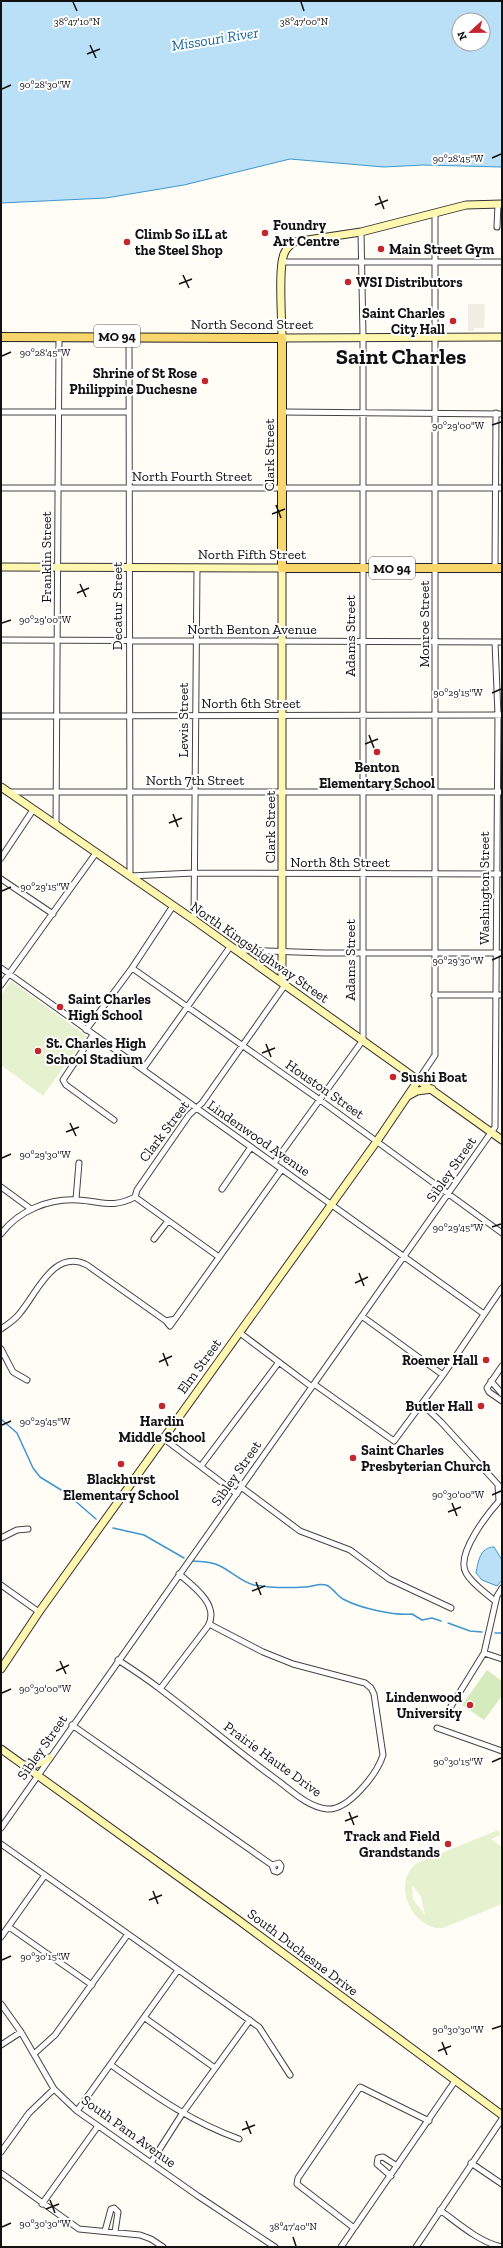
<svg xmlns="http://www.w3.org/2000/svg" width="503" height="2248" font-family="'Zilla Slab',serif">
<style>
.green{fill:#d5ebbd}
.pitch{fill:#e6f2cf;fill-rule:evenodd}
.plaza{fill:#f1ede2}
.water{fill:#b9e0f7;stroke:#3f96cf;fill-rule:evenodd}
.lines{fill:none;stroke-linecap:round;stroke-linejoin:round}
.stream{stroke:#3f96cf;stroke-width:1.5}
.street-casing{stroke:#444;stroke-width:7}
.secondary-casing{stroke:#333;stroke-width:9}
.primary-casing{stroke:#222;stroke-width:10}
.street{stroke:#fff;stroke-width:5}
.secondary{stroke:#fff6b0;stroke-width:7}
.primary{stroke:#f9d66b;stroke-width:8}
.ticks{fill:none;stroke:#111;stroke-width:1.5}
.poi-dot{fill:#c4262e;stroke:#fff;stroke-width:1.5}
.labels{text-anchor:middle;stroke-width:4;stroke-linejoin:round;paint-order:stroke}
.shield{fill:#fff;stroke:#585858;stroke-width:1}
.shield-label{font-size:13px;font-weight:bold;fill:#111}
.poi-label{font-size:14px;font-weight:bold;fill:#111;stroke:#fff;text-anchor:start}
.street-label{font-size:14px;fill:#111;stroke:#fff}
.water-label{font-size:15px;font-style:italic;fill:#1768a6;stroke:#fff}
.town-label{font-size:22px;font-weight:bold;fill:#111;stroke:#fff}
.ticks-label{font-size:10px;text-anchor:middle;fill:#111;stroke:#fff;stroke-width:4;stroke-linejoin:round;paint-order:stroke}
</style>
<rect width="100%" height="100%" fill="#fffdf5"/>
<path class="green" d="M487 1670 502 1681V1696L484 1720 462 1705Z"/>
<path class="pitch" d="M11 981 86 1036 43 1096 1 1065V995Z
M498 1830 500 1835 491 1839 502 1847V1904L443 1928C413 1931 390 1883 417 1863ZM412 1885 421 1897 425 1915 413 1899Z"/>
<path class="plaza" d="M468 304H485L484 328H474V331H468Z"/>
<path class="water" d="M1 1H502V167L423 165 384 167 290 159 184 185 106 198 1 203ZM459 20H483V44H459Z
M494 1547 502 1560V1580L497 1586 482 1580 476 1573C478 1562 480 1547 494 1547Z"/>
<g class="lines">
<path class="stream" d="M1 1419 17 1433 33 1468 40 1477 66 1493 96 1519
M113 1528 144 1535 184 1558
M193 1561C202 1562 211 1561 220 1566 231 1571 241 1582 254 1585 271 1588 288 1588 305 1587 312 1587 318 1583 326 1585 334 1588 337 1597 345 1600 360 1608 395 1616 412 1614L422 1620 432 1618 441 1621
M448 1623 470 1631 482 1632
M495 1633H502"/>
<defs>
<path id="street" d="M497 227 498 204
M282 262H502
M129 336 130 876 194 873 502 874
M1 412H129
M282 412 502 414
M1 488H502
M495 569 496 413
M1 640 502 642
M1 716 502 715
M9 792H502
M56 825 59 337
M1 858 33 810
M1 879 53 914
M194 920 197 567
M1 968 484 1314
M132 968 320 1100 502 1233
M1 985 96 853
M434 995H502
M86 1030 132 968 173 906
M93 1035 63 1080 66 1085 114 1120
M143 1069 230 947 239 950 324 953H502
M419 1079 435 1055V213
M274 1163 363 1040V336L361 232
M1 1187 31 1209
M222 1189 251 1147
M135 1197 219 1257
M76 1199 79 1163
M1 1234C18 1211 49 1198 78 1200 101 1201 112 1209 135 1197L137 1190 189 1115 202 1103 285 985
M154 1239 168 1221
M363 1317 443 1375
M166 1321 170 1326 175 1319
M1 1329C8 1324 15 1320 20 1313 37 1293 54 1248 87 1265L166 1321 175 1319 282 1169
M240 1333 312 1387
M1 1349 13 1372 27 1380
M502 1366 487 1388 489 1392 502 1401
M491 1381 502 1394
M314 1384 394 1441 443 1375 502 1288
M422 1404 441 1422 502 1489
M163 1438 237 1494
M201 1466 279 1362
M498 1485 499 1501
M241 1487 300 1531 350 1550 389 1579 451 1608
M1 1538 17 1530 28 1529
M1 1585 39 1612
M495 1601C486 1593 472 1584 466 1573 455 1554 489 1512 502 1498
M484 1653 502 1659
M118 1660C132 1669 147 1679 160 1689 200 1719 237 1751 277 1780 292 1791 308 1807 327 1809 348 1811 377 1774 383 1755L374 1694 371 1688 365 1683 293 1664 263 1652 209 1624
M160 1689 208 1626C220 1605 193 1586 179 1574
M445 1716 484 1653 497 1596 502 1588
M72 1725 272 1865 274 1871 277 1872 280 1870 281 1866 279 1863 272 1865
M437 1728 502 1751
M1 1828 495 1127 498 715 495 642
M1 1844 259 2027 290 2075
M9 1927 92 1985
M1 1937 45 1875
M1 2004 21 2032 54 2089 77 2111 198 2196 275 2247
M145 2018 215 2068
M1 2045 21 2032
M34 2054 55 2035 128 1934
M111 2065C154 2095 189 2121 239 2139
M77 2111 178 1970
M1 2152 29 2113 54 2089
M152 2161 182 2114 250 2020
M471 2163 502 2184
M1 2173 79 2229 140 2235 151 2239 163 2247
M391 2176 377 2164 378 2158 383 2157 397 2166
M42 2204 98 2126
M440 2210C459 2224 479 2242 502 2247
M354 2228 297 2184 298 2178 360 2087 429 2121
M105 2231 111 2209 114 2208 118 2212 115 2232
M341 2247 455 2081
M416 2247 502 2119"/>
<path id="secondary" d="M502 204 466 205 361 232 294 242C290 245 286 248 284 254 278 268 282 319 282 338L502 337
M1 567 282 568V977L285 985
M1 787 194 920 502 1140
M408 1096 417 1091 432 1089
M1 1669 39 1612 377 1141 419 1079
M1 1749 237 1919 502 2115
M24 1765 37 1764 49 1758"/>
<path id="primary" d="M1 337 282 338V568H502"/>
</defs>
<use href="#street" class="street-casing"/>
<use href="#secondary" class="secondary-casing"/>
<use href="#primary" class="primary-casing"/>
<use href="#street" class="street"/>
<use href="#secondary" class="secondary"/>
<use href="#primary" class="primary"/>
</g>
<path class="ticks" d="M73 2 77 11M301 2 304 11M90 45 96 58M87 54 100 49M2 89 11 85M492 158 501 154M379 196 384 209M375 205 388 200M183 275 189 288M179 284 192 279M2 356 11 352M492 425 501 422M276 505 281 518M272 514 285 509M80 584 86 597M77 593 89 588M2 623 11 620M492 693 501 689M369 735 374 748M365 744 378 739M173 814 178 827M169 823 182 818M2 891 11 887M492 960 501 956M266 1044 271 1057M262 1053 275 1048M70 1123 76 1136M66 1132 79 1127M2 1158 11 1154M492 1227 501 1224M359 1273 364 1286M355 1283 368 1277M163 1353 168 1366M159 1362 172 1356M2 1425 11 1421M492 1495 501 1491M452 1503 457 1516M448 1512 461 1507M256 1582 261 1595M252 1591 265 1586M60 1661 66 1674M56 1671 69 1665M2 1693 11 1689M492 1762 501 1758M349 1812 354 1825M345 1821 358 1816M153 1891 158 1904M149 1900 162 1895M2 1960 11 1956M492 2029 501 2026M442 2042 447 2055M438 2051 451 2046M246 2121 251 2134M242 2130 255 2125M50 2200 55 2213M46 2209 59 2204M2 2227 11 2223M293 2237 296 2246"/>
<g class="poi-dot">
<circle cx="265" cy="233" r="4"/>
<circle cx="127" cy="242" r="4"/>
<circle cx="381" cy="249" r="4"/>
<circle cx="348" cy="282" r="4"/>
<circle cx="453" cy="321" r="4"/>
<circle cx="205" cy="381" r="4"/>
<circle cx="377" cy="752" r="4"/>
<circle cx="60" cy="1007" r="4"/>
<circle cx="38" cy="1051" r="4"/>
<circle cx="393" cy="1077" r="4"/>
<circle cx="486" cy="1360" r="4"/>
<circle cx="162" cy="1406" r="4"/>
<circle cx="481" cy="1406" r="4"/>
<circle cx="353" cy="1458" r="4"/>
<circle cx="121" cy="1464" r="4"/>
<circle cx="470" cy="1705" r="4"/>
<circle cx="448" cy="1844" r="4"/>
</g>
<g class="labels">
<g class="shield">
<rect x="94" y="325" width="46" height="22" rx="3"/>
<rect x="369" y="557" width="46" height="22" rx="3"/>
</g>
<g class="shield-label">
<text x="117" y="341">MO 94</text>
<text x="392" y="573">MO 94</text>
</g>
<g class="poi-label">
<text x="273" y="230">Foundry<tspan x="273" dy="16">Art Centre</tspan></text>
<text x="135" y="239">Climb So iLL at<tspan x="135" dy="16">the Steel Shop</tspan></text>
<text x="389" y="254">Main Street Gym</text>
<text x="356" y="287">WSI Distributors</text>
<text x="445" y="318" text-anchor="end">Saint Charles<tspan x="445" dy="16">City Hall</tspan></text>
<text x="197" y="378" text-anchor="end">Shrine of St Rose<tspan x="197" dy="16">Philippine Duchesne</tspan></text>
<text x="377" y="772" text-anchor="middle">Benton<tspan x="377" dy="16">Elementary School</tspan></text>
<text x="68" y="1004">Saint Charles<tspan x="68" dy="16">High School</tspan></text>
<text x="46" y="1048">St. Charles High<tspan x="46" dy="16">School Stadium</tspan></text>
<text x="401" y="1082">Sushi Boat</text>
<text x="478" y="1365" text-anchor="end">Roemer Hall</text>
<text x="473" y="1411" text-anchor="end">Butler Hall</text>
<text x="162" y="1426" text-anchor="middle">Hardin<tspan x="162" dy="16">Middle School</tspan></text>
<text x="361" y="1455">Saint Charles<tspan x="361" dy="16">Presbyterian Church</tspan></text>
<text x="121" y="1484" text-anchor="middle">Blackhurst<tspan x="121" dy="16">Elementary School</tspan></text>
<text x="462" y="1702" text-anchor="end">Lindenwood<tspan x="462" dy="16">University</tspan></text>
<text x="440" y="1841" text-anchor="end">Track and Field<tspan x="440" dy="16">Grandstands</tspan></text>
</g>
<g class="street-label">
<text x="252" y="329">North Second Street</text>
<text transform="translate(269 455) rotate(-90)" y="5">Clark Street</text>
<text x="192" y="481">North Fourth Street</text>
<text x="252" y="559">North Fifth Street</text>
<text transform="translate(46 557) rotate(-90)" y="5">Franklin Street</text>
<text transform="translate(117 606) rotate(-90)" y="5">Decatur Street</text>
<text transform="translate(424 624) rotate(-90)" y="5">Monroe Street</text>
<text x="252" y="634">North Benton Avenue</text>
<text transform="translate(350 636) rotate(-90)" y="5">Adams Street</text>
<text x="251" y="708">North 6th Street</text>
<text transform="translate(183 720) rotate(-90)" y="5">Lewis Street</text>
<text x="195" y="785">North 7th Street</text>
<text transform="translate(270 827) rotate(-90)" y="5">Clark Street</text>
<text x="340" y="867">North 8th Street</text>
<text transform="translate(484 888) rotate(-90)" y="5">Washington Street</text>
<text transform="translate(260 952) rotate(35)" y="5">North Kingshighway Street</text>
<text transform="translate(350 960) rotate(-90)" y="5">Adams Street</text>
<text transform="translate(325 1089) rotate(35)" y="5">Houston Street</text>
<text transform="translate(164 1131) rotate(-53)" y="5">Clark Street</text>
<text transform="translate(259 1138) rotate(35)" y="5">Lindenwood Avenue</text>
<text transform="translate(451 1169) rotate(-55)" y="5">Sibley Street</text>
<text transform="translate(199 1366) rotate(-54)" y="5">Elm Street</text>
<text transform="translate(236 1473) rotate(-55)" y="5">Sibley Street</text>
<text transform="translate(42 1747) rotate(-55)" y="5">Sibley Street</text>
<text transform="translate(273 1759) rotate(36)" y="5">Prairie Haute Drive</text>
<text transform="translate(303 1952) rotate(37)" y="5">South Duchesne Drive</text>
<text transform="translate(129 2131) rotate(36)" y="5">South Pam Avenue</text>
</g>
<g class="water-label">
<text transform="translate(215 39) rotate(-9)" y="5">Missouri River</text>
</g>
<g class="town-label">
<text x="401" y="364">Saint Charles</text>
</g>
</g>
<g class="ticks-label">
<text x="77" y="25">38°47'10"N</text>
<text x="304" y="25">38°47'00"N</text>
<text x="45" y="88">90°28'30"W</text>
<text x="458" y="162">90°28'45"W</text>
<text x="45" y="356">90°28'45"W</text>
<text x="458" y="429">90°29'00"W</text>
<text x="45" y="623">90°29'00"W</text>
<text x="458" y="696">90°29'15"W</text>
<text x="45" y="890">90°29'15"W</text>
<text x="458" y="964">90°29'30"W</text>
<text x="45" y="1158">90°29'30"W</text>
<text x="458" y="1231">90°29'45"W</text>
<text x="45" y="1425">90°29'45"W</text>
<text x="458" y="1498">90°30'00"W</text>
<text x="45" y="1692">90°30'00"W</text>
<text x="458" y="1765">90°30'15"W</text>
<text x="45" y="1960">90°30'15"W</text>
<text x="458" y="2033">90°30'30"W</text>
<text x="45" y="2227">90°30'30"W</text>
<text x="293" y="2230">38°47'40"N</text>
</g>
<rect width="503" height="2248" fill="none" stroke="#111111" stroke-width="4"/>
<g transform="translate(471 32) rotate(248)"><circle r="19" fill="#ffffff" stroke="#a0a0a0"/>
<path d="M0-3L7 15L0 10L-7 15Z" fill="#c4262e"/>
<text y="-6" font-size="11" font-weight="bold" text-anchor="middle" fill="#111111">N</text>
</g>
</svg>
